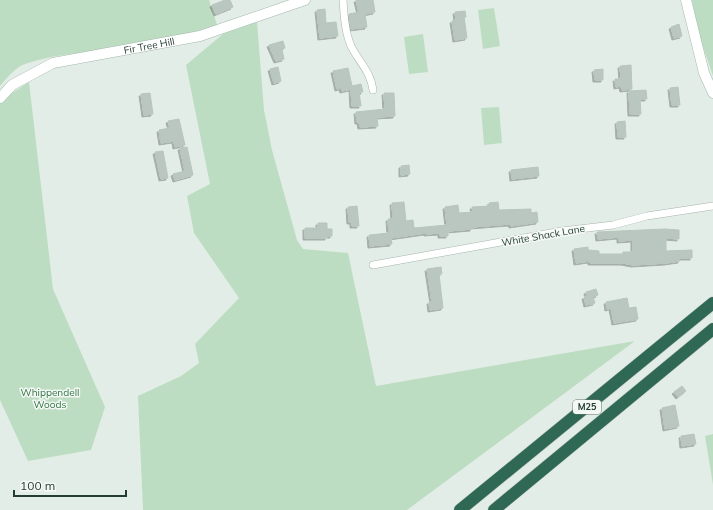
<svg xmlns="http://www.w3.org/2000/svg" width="713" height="510" font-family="Mulish,sans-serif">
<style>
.green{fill:#bdddc2}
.building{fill:#b9c7c0;stroke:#b6c6bd;filter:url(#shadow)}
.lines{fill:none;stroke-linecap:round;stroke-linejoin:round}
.street-casing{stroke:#a6b5ad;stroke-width:8}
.secondary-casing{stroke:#a2b8ae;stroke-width:11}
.highway-casing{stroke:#c2c9c6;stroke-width:13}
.street{stroke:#fff;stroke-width:7}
.secondary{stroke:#fff;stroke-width:10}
.highway{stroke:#306856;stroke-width:12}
.labels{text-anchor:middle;stroke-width:3;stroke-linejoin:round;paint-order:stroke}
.shield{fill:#f4f9f6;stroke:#62756e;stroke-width:1}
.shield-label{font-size:9px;font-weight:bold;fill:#243d33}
.street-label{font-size:10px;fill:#243d33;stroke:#f4f9f6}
.park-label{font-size:10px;fill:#2f7341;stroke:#f4f9f6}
</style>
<defs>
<filter id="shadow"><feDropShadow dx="-2" dy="2" stdDeviation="0" flood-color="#0004"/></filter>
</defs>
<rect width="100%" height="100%" fill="#e3ede7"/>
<path class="green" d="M0 0H209L217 25C186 35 154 43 122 48 91 52 58 53 28 63 16 66 8 77 0 86Z
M692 0H713V76L700 38Z
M494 8 500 46 483 49 478 10Z
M257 22 264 110 272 150 297 240 303 249 348 253 376 386 635 341 407 510H143L138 396 181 376 199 363 195 344 239 298 194 233 187 196 210 184 186 65 223 34Z
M423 34 428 72 409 74 404 37Z
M29 82 53 289 105 407 91 450 28 461 0 400V101Z
M499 107 502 143 484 145 481 108Z
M713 434V485L705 436Z"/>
<path class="building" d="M225 0H230L233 7 216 14 212 5Z
M356 0H373L375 12 365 14 367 27 351 29 349 14 359 12Z
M325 9 326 23 336 22 338 36 320 38 317 10Z
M465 11 466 17H464L467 38 455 40 452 21 456 20 455 12Z
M679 24 682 36 674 38 671 27Z
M283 41 285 48 282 49 284 59 276 61 269 45Z
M631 65 632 89 622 90 621 86 616 87 615 79H621L620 66Z
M278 67 281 81 274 83 270 69Z
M348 68 352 86 361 84 363 92H359L361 106H352L351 89 342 91 341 88 337 89 333 71Z
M603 69V80H595L594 70Z
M678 87 680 105H672L670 88Z
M646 90 647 99H640L641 114H630L629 91Z
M150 93 153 114 144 115 141 94Z
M384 93H394L395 116 377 117 378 126 360 127 359 122H357L356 112 385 109Z
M179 119 185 145 175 147 174 141 161 143 159 130 170 128 168 121Z
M625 121 626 137H618L617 122Z
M187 147 193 175 175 180 173 174 185 171 180 148Z
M163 151 168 178 161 179 155 152Z
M409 165 410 174 401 175V166Z
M538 167 539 176 512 179 511 170Z
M404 202 406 221 413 220 414 228 447 225 445 207 458 205 459 213 473 212 472 207 490 206 489 203 498 202 499 210 531 209V213L537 212 538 222 511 226 510 224 472 227V229L448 231V236H440V233L426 234V233L391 238 392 244 370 246 369 235 389 233 388 219H393L392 203Z
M357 206 359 226H352V222H349L348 207Z
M318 223H327V229H332V236H327V238H305V228H318Z
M665 229 679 230V239L666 238V251L692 250V258H679L680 261 666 263 633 265 623 263H590V261L576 263 574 249 588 247V250L599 251V254H623V252H633V240L619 241V237L598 239 597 232Z
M441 267 442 274H439L443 308 430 310 429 302H432L427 269Z
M596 289 598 295 593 297 595 303 586 305 584 297H587L586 292Z
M627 298 629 308 636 307 638 319 614 323 611 308 607 309 606 302Z
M682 386 686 391 678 397 674 392Z
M675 405 679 426 665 429 662 408Z
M694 434 696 444 682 446 681 436Z"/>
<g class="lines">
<defs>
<path id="street" d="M343 0C344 15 345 32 351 46 359 62 371 72 373 90
M373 265 562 231 613 225 647 216 713 206"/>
<g id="secondary">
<path d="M686 0 704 73 713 93"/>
<path id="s1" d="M0 98 12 85 53 63 200 36 305 0"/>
</g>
<path id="highway" d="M460 510 713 303
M494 510 713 329"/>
</defs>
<use href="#street" class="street-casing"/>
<use href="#secondary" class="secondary-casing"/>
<use href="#highway" class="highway-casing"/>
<use href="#street" class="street"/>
<use href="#secondary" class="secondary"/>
<use href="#highway" class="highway"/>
</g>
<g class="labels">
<rect class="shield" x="573" y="400" width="28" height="14" rx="3"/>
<g class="shield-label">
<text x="587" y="410">M25</text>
</g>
<g class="street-label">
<text dy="4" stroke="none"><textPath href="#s1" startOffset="162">Fir Tree Hill</textPath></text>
<text transform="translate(543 235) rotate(-10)" y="4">White Shack Lane</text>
</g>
<g class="park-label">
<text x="50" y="396">Whippendell<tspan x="50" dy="12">Woods</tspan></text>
</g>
</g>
<path d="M14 490v6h112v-6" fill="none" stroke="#243d33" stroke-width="2"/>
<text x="20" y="490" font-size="12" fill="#243d33" stroke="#f4f9f6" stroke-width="3" paint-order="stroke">100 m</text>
</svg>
